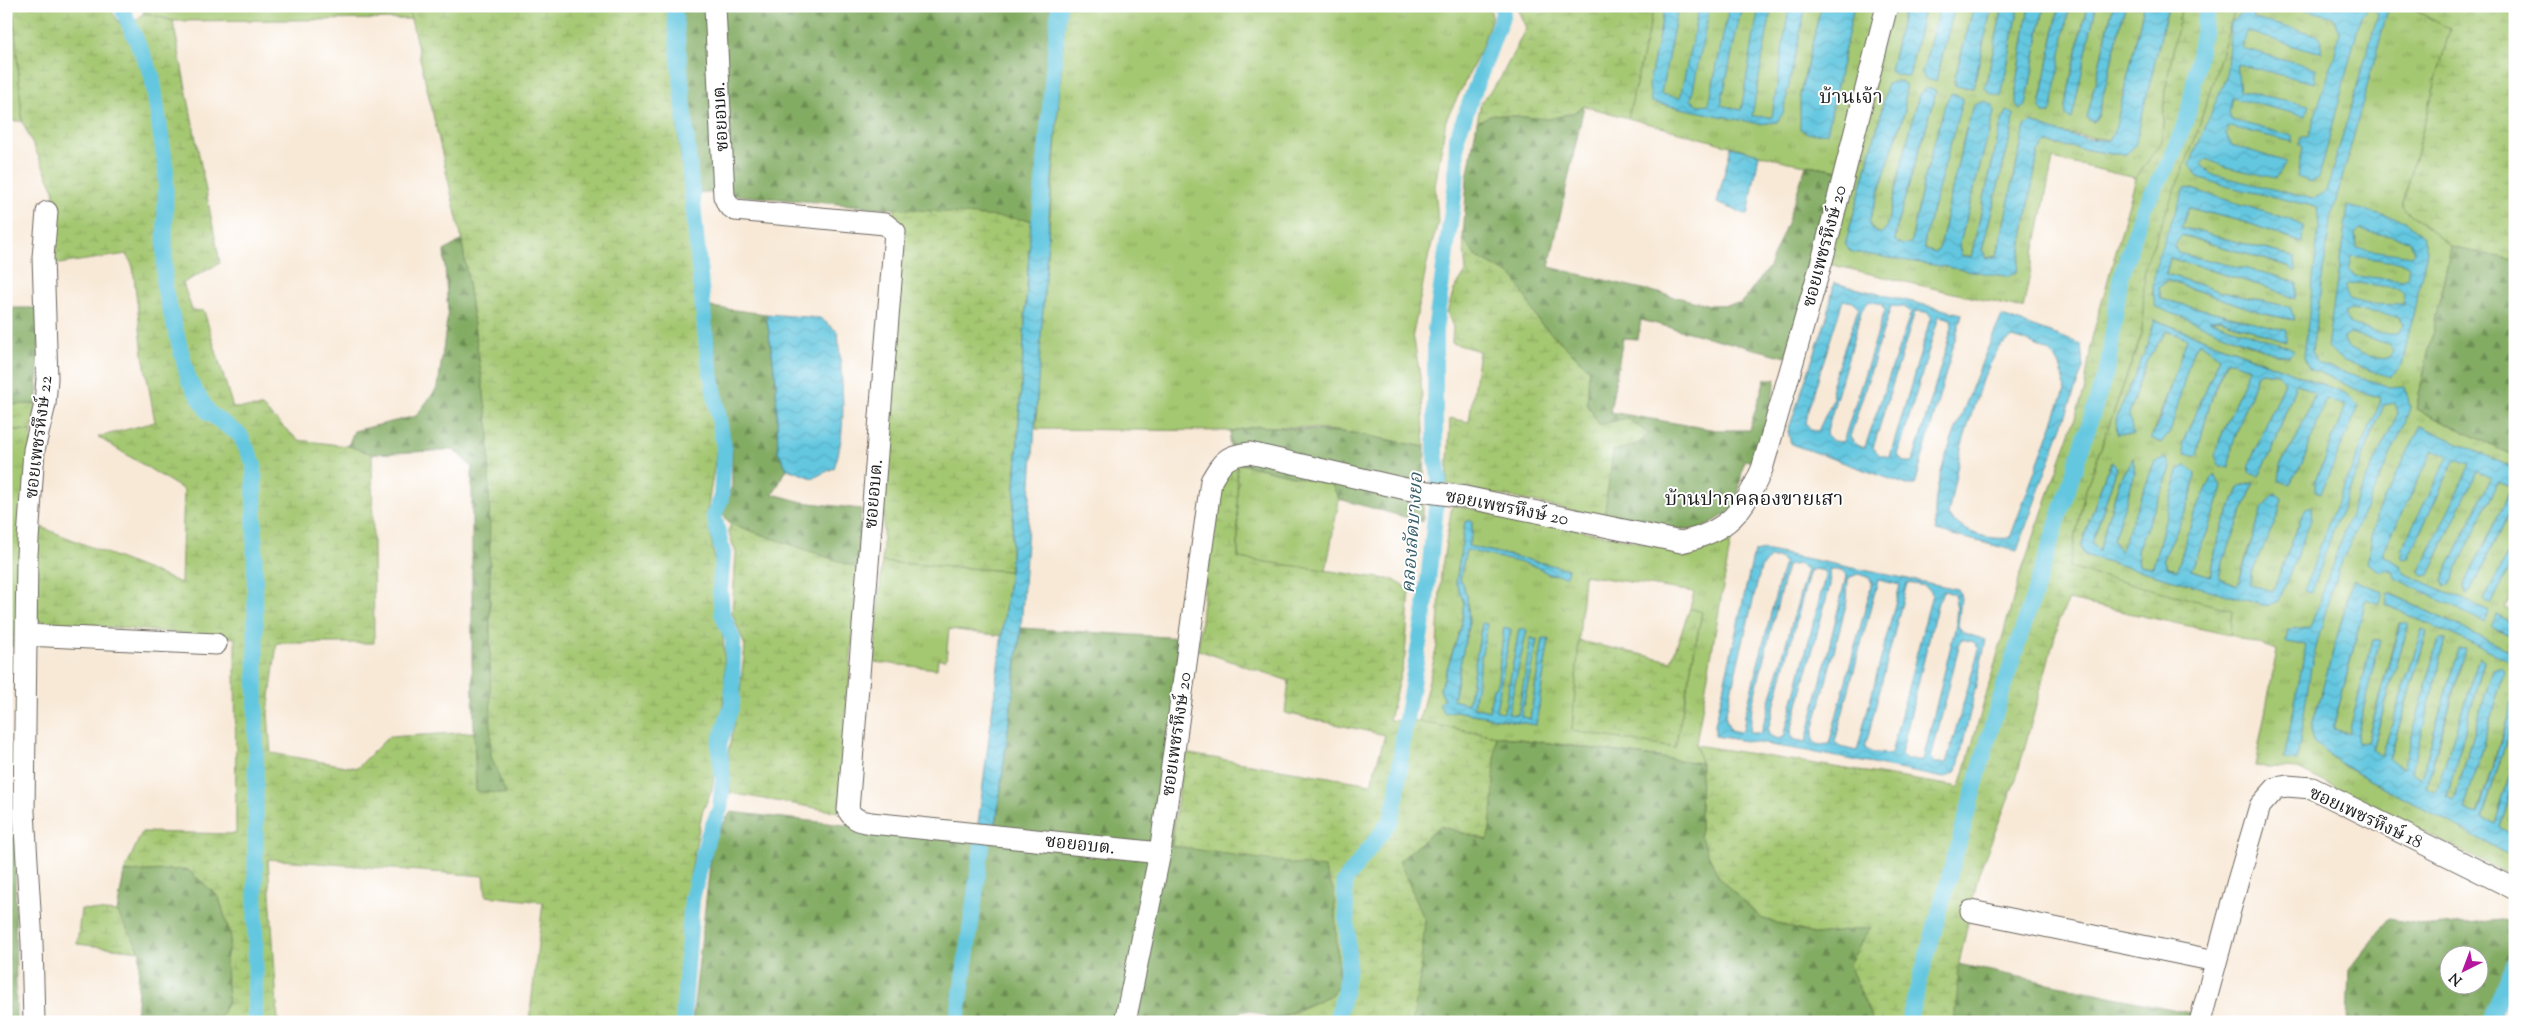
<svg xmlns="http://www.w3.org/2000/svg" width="2521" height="1028" font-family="'Sorts Mill Goudy','Noto Serif Thai',serif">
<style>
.grass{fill:url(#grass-tufts);stroke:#607246;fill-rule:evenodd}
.forest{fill:url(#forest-firs);stroke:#506440;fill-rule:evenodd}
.wetland{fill:url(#wetland-marsh);stroke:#607246}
.park{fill:#a4c771;stroke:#607246}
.water{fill:url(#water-waves);stroke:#40727e;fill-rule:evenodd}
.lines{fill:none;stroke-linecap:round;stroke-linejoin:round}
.canal{stroke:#63c7e0;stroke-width:16}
.minor-casing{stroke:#69645d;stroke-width:23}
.minor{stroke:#fff;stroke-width:21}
.labels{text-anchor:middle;stroke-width:4;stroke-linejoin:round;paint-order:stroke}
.street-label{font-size:18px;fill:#1c1c1c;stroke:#fff}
.water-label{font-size:19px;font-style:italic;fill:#38606a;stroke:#fff}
.quarter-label{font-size:20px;fill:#1c1c1c;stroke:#fff}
</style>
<defs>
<pattern id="grass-tufts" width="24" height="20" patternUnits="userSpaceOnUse" patternTransform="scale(1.25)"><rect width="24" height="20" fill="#a4c771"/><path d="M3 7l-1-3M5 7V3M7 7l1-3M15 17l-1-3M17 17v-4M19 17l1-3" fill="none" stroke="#8daa61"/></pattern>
<pattern id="forest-firs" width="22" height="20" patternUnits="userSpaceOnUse" patternTransform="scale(1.25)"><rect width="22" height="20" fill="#83ac63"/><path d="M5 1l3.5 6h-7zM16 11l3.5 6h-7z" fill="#6a8b51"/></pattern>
<pattern id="wetland-marsh" width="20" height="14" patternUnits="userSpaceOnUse" patternTransform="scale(1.25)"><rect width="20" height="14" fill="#a4c771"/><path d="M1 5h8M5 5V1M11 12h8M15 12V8" fill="none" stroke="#8daa61"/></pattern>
<pattern id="water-waves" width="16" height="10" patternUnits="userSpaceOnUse" patternTransform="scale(1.25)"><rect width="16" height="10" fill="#63c7e0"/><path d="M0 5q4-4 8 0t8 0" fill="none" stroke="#55aac0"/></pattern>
</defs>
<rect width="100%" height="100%" fill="#fff"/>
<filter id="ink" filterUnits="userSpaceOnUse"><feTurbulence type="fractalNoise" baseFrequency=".02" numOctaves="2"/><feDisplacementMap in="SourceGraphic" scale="10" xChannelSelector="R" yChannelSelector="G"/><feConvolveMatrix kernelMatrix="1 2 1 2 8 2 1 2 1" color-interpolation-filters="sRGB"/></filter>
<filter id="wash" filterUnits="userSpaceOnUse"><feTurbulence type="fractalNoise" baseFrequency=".0096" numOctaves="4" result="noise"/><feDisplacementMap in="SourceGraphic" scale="20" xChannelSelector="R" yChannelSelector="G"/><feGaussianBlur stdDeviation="1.12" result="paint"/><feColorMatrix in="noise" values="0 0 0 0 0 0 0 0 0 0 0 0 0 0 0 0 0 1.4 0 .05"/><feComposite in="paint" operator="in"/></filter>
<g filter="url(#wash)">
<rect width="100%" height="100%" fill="#f8e9d7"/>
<path class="grass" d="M1066 6H1490L1492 17 1480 52 1446 120 1435 186 1438 223 1429 254 1413 334 1421 382 1425 447C1364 435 1293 419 1231 431L1036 429 1038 369Z
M1654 6H1821L1800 95 1827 132 1854 6H1905L1890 71 1909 77 1925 6H1940L1922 73 1936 81 1955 6H1974L1955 77V86L1973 88 1992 6H2003L1985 88 2001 97 2019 6H2029L2016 90 2021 110 2026 105 2044 6H2059L2040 106 2043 112 2050 113 2069 6H2087L2065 106 2071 119 2096 6H2113L2087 118 2092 122 2098 117 2125 6H2144L2116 127 2110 140 2056 132 2032 122 2025 126 1997 256 1987 258 1982 250 2013 126 2007 111 2001 124 1971 257 1962 256 1959 247 1994 112 1966 128 1944 226 1942 245 1936 253 1925 250V238L1944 163 1923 184 1911 243 1903 246 1895 241 1898 221 1934 101 1927 88 1919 94 1886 228 1881 234 1872 229 1869 222 1905 110 1887 84 1880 118 1845 245 2017 272 2038 152 2047 143 2112 154H2126L2134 146 2168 6H2182L2165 91 2162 141 2136 178 2053 159 2023 309 1828 264 1846 171 1788 162 1628 118Z
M2236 6H2407L2450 29 2402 206 2451 247 2416 409 2515 456V469L2421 426 2367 563 2393 571 2489 611 2404 573 2400 566 2382 554 2433 450 2449 457 2401 549 2408 558 2455 458 2471 464 2420 570 2423 576 2429 575 2477 470 2491 478 2442 580 2445 586 2450 583 2498 482 2512 487 2464 586 2466 595 2470 592 2515 500V540L2484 599 2491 605 2515 555V589L2505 608 2512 611 2515 606V625L2496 615 2492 627 2515 638V653L2390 593 2386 605 2515 663V695L2477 814 2464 810 2504 672 2501 668 2493 669 2454 801 2447 797 2484 661 2479 657 2436 793 2426 788 2462 665 2458 649 2421 778 2411 772 2446 639H2439L2403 768 2389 761 2427 633 2422 629 2382 756 2372 750 2409 624 2399 623 2367 742 2358 744 2357 736 2379 640H2373L2349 733 2333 730 2366 599 2384 592 2353 580 2312 726 2313 742 2344 766 2515 858V878L2298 769 2255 766 2277 650 2230 635 2232 610 2069 569 2084 495 2142 334 2144 265 2195 139ZM2186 187 2303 226 2301 243 2248 223 2189 208 2180 227 2295 257V271L2288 266 2181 235 2174 246 2177 253 2281 277 2297 283 2295 299 2272 289 2170 258 2166 274 2222 292 2290 307 2294 320 2269 315 2166 280 2159 288 2161 299 2243 319 2286 341 2220 319 2207 320 2289 347V356C2241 347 2196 318 2152 295ZM2156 320 2345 393 2359 407 2315 481 2346 406 2326 398 2318 418 2281 464 2297 437 2315 393 2296 383 2272 451 2259 476 2250 463 2284 382 2278 374 2262 372 2257 375 2232 446 2230 467 2219 442 2249 368 2228 360C2212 389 2204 424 2197 456L2182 444 2220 357 2199 342 2192 353 2161 443 2151 438 2188 338 2166 331 2145 364 2129 414 2145 351ZM2133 458 2135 474 2113 540 2120 553 2155 461 2171 469 2137 550 2139 565 2153 567 2178 472 2187 465 2195 474 2190 501 2164 558 2167 568 2177 570 2194 514 2214 475 2222 487 2212 521 2191 570 2211 576 2218 537 2240 486 2254 483 2222 564 2219 578 2238 585 2249 547 2275 494 2282 500 2251 575 2250 585 2273 591 2301 518 2268 606 2084 555 2081 546 2105 475 2111 462 2117 467 2092 544 2099 551 2120 479Z
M6 429 32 431 20 646H6V643L13 642V636L6 633Z
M1237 463 1332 485 1339 499 1326 571 1238 558Z
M1452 505 1686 551 1732 535 1696 744 1701 763 1496 736 1419 722 1437 646 1441 573ZM1471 520 1472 534 1468 546 1568 569 1549 574 1535 566 1466 549 1460 580 1467 596 1469 621 1453 700 1468 704 1482 624 1473 707 1489 711 1493 688 1497 686 1504 627 1511 630 1495 711 1504 714 1519 629 1526 630 1508 714 1518 715 1532 638 1537 640 1521 716 1530 719 1543 639 1549 640 1535 725 1455 711 1444 713 1439 704 1444 699 1440 689 1461 627 1464 603 1456 583 1465 522ZM1584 575 1694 592 1690 608 1702 613 1675 748 1572 730Z
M882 562 1010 571 1002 636 949 629 946 660 938 659 937 669 874 662Z
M2515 712V757L2495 824 2482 820Z
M2515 778V820L2510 833 2500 827Z"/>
<path class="forest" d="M680 6H1066L1049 222 698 192Z
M1584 106 1549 267 1710 305 1741 304 1769 267 1787 223 1806 165 1846 171 1786 357 1641 320 1638 339 1623 338 1610 412 1716 430H1749L1765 379H1776L1759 463 1744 460 1736 508 1700 530 1659 528 1604 517 1613 451 1636 445 1649 434 1627 418 1599 425 1587 404 1589 369 1539 322 1514 277 1475 256 1463 237 1467 178 1477 122 1493 114 1549 119 1575 112Z
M462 240 489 429 491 756 507 794 476 791 472 661V467L454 450 372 454 348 446 354 431 416 416 438 387 448 312 444 251Z
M2451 247 2515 260V456L2416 409Z
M710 307 766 314 776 380 778 451 787 469 773 494 802 502 861 509 858 568 731 524 721 514 732 486V450L718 377Z
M6 308H40L37 404 6 405Z
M1259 426 1352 433 1425 447 1423 522 1339 499 1332 485 1237 463 1229 443 1231 431Z
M1021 628 1183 638 1172 846 1324 867 1334 891 1339 984 1331 995 1273 1020 1250 1010 1198 1022H692L713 839 731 812 994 842Z
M1496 736 1701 763 1700 835 1719 878 1761 918 1816 935 1872 927 1849 964 1873 1022H1412L1419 984 1425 921 1399 861 1440 826 1488 840Z
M6 837H15L16 1022H6Z
M187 869 219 897 231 937 226 960 228 1003 217 1022H136L140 951 117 912 124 872Z
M2389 919 2432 926 2502 920 2515 922V950L2484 1022H2347L2349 969ZM2448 956H2478V986H2448Z
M1958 964 2195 1014 2193 1022H1953L1956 1011Z"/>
<path class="wetland" d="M13 6H108L126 32 144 12 173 21 220 263 183 283 192 310 204 311 233 408 262 407 298 440 348 446 372 454 374 643H277L268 713 271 753 357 768 388 737 474 732 476 791 506 794 491 756 489 429 462 240 408 6H668L680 152 717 448 707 513 714 555 724 649 725 689 712 789 702 813 685 902 676 1022H529L543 902 486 896 484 876 268 859 278 1022H217L228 1003 226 960 231 937 219 897 187 869 124 872 142 832 236 834 235 638 37 621 36 525 181 583 184 490 98 437 155 422 143 355 133 267 127 254 52 265 51 230 54 190 22 121Z
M1516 6H1654L1628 118 1584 106 1575 112 1549 119 1493 114 1477 122 1481 102 1500 79 1526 28Z
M2182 6H2236L2195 139 2145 265 2142 333 2084 495 2069 568 2232 610 2230 635 2069 600 2060 618 2016 779 1979 872 1959 964 1956 1011 1953 1022H1873L1849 964 1871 927 1816 935 1761 918 1719 878 1700 835 1701 763 1696 745 1960 787 2018 582 2084 392 2092 338 2136 178 2162 141 2165 91Z
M2407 6H2515V260L2451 247 2402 207 2450 29Z
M895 208 1031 220 1010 571 882 562Z
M1463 237 1475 256 1514 277 1539 322 1589 369 1587 404 1599 425 1627 418 1649 434 1636 445 1613 451 1604 517 1447 484 1450 418 1469 422 1479 351 1452 343 1453 327 1447 312 1454 290 1466 272Z
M37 404 32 431 6 429V405Z
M1237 463 1238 558 1394 580 1410 590 1405 656 1389 720 1419 722 1496 736 1493 803 1488 840 1440 826 1399 861 1425 921 1419 984 1412 1022H1272L1331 995 1339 984 1334 891 1324 868 1172 846 1183 753 1371 784 1385 735 1285 713 1289 681 1198 650 1215 480Z
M731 524 858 568 839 812 730 793 728 753 739 701 745 646 732 613 736 553 728 531Z
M1690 608 1702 612 1675 748 1572 731 1579 641 1671 661Z
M81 909 117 912 140 951 77 944Z"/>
<path class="park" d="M6 6H13L22 121H6Z
M143 6H408L411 19 173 21 144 12Z"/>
<path class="water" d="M1665 6H1678L1661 94 1680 98 1699 6H1710L1691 100 1699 105 1709 104 1729 6H1742L1721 105 1741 110 1759 6H1772L1752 116 1772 117 1789 6H1806L1783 113 1777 122 1759 124 1651 102 1649 83Z
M1821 6H1854L1827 133 1810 134 1800 129V95Z
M1905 6H1925L1909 77 1895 74 1890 71Z
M1940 6H1955L1936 81 1925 79 1922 73Z
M1974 6H1992L1973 88 1955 86V77Z
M2003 6H2019L2001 97 1991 94 1985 88Z
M2029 6H2044L2026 106 2021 110 2016 104V90Z
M2059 6H2069L2053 103 2050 113H2043L2040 107Z
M2087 6H2096L2072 119 2066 116 2065 106Z
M2113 6H2125L2098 117 2092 122 2087 118Z
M2144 6H2168L2135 146 2126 154H2112L2047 143 2038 152 2017 272 2007 276 1990 274 1852 252 1845 245 1880 118 1887 84 1897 81 1905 84V110L1869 222 1871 229 1881 234 1886 228 1919 94 1927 88 1936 91 1934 101 1898 221 1895 241 1903 245 1911 243 1923 184 1945 104 1951 93 1963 98 1925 238V250L1936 253C1944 242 1943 227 1947 213 1955 177 1962 140 1974 105L1985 101 1993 105 1994 112 1959 247 1962 256 1971 257 2001 124 2007 111 2014 114 2013 126 1982 250 1987 258 1997 256 2025 126 2031 122C2056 132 2083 141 2110 140L2116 126Z
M2249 6H2257L2253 9 2254 19 2318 35 2322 41 2321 52 2306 50 2246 31 2242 48 2316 68 2314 83 2237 64 2240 91 2309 105 2305 116 2232 98 2229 114 2232 120 2293 136V142L2227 126 2226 135 2232 145 2287 162 2276 178 2226 167 2206 159 2201 164 2211 174 2313 199 2326 192 2378 14 2372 6H2389L2330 223 2312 352 2318 363 2390 387 2405 386 2410 407 2405 423 2343 559 2331 591 2311 667 2297 761 2284 759 2306 645 2286 642 2288 629 2310 628 2353 506 2398 413 2395 403 2384 405 2333 531 2312 593 2304 591 2328 524 2380 403 2379 397C2353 392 2333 375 2308 369L2304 356 2319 227 2317 207 2221 185 2198 177 2190 164 2226 77 2231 23Z
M2294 6H2370L2361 16 2319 178 2311 182 2297 177 2303 147 2299 144 2302 137H2308L2335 54 2339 32 2333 17Z
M1731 147 1759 154 1748 215 1717 203Z
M2185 187 2288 219 2303 226 2302 243 2248 223 2189 208 2180 227 2295 257 2296 272 2288 266 2182 235 2174 246 2178 253 2281 277 2297 283 2295 299 2272 289 2170 258 2166 274 2222 292 2290 307 2295 320 2269 315 2166 280 2159 288 2161 299 2286 330V341L2220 319 2209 320 2289 347 2294 351 2289 356 2276 354 2156 307C2144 272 2173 222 2185 187Z
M2348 206 2406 221 2423 236 2427 251 2402 365 2390 377 2344 361 2327 347ZM2360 230 2409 240 2415 252 2412 256 2357 248 2355 235ZM2352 256 2403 263 2409 267V276L2404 280 2355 276 2349 271ZM2356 283 2399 288 2404 294 2403 305 2367 304 2348 299 2346 285ZM2350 309 2398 316 2403 324 2398 333H2380L2351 325 2344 313ZM2349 333 2388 344 2393 351 2389 358 2367 356 2347 346 2343 337Z
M1031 220 1049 222 1021 628 996 824H978L1010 571Z
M1834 283 1962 314 1915 485H1907L1791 444 1788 431 1828 314ZM1843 300 1853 302 1859 307 1832 383 1833 399 1818 431 1811 430 1806 424 1808 410ZM1870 301 1881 304 1885 310 1843 442 1833 441 1826 434 1862 309ZM1891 306 1904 307 1911 312 1865 447C1858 448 1854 443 1850 437ZM1915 311 1926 312 1931 316 1890 457 1880 455 1873 448ZM1939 316 1951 319 1952 327 1913 462H1903L1898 455Z
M766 314 820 318 838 332C841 376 849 427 834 468L813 478 787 469 778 451 776 380Z
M2002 316 2081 344 2083 368 2017 551 1936 531C1930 486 1951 442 1967 401 1978 372 1989 343 2002 316ZM2013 337C2046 349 2062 351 2065 390L2010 538C1986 540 1964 533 1948 515L1961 448 1982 380 1999 347Z
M2155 320 2345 393 2359 406 2321 493 2315 491V481L2346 406 2326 399 2303 462 2290 484 2279 481 2281 464 2297 437 2315 393 2296 383 2272 451 2259 476 2249 473 2250 463 2284 382 2278 374 2262 372 2257 375 2232 446 2230 467H2220L2215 456 2219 442 2249 368 2227 360C2212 389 2204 424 2197 456L2185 455 2182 444 2220 357 2199 342 2192 353 2171 430 2161 443 2151 438 2157 426 2187 338 2166 331 2145 364 2129 414 2133 434H2117L2116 419 2145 351Z
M2421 426 2515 469V500L2470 592 2466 595 2464 586 2512 487 2498 482 2450 583 2445 586 2442 580 2491 478 2477 471 2429 575 2423 576 2420 571 2470 464 2455 459 2408 558 2402 559 2401 549 2448 457 2433 450 2382 554 2400 566 2404 573 2489 611 2484 622 2395 578 2393 571 2385 569 2381 572 2367 563 2377 512Z
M2133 457 2135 474 2113 540 2120 552 2155 461 2166 458 2171 469 2137 550 2139 565 2153 567 2178 471 2187 465 2195 474 2190 501 2164 558 2167 568 2177 570 2194 514 2214 474 2222 487 2212 521 2191 570 2211 576 2218 537 2240 486 2254 483 2222 564 2219 578 2238 585 2262 508 2275 494 2282 499 2278 515 2251 575 2250 585 2273 591 2301 518 2306 509 2312 507 2311 520 2279 601 2267 606 2084 555 2081 546 2105 475 2112 462 2117 467 2092 544 2099 551 2120 479Z
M1472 520V534L1468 546 1568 569 1566 576 1549 574 1535 566 1466 550 1460 579 1467 596 1469 621 1453 700 1468 704 1482 623 1487 624 1473 707 1489 711 1493 688 1497 686 1504 627 1511 629 1496 710 1504 713 1519 629 1527 630 1508 714 1518 715 1531 638 1537 640 1521 716 1530 719 1543 639H1549L1536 725 1455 711 1444 713 1439 704 1444 699 1440 690 1461 627 1464 603 1456 583 1465 522Z
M2515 540V555L2491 605 2484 599Z
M1764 550 1958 589 1961 598 1958 626 1964 633 1986 640 1957 771 1944 778 1807 751 1715 736V725L1754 552ZM1769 558H1779L1784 562 1745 715 1744 727 1740 732 1730 730 1725 716 1761 568ZM1798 564 1807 569 1761 733H1750L1752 706 1787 566ZM1815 569 1824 571 1825 577 1784 737 1777 739 1769 735 1768 730 1806 584 1810 571ZM1829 570H1842L1846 575 1845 581 1806 742 1792 739 1791 731 1830 585ZM1858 574 1869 577 1872 583 1829 744 1819 745 1813 741V731L1847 601 1848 578ZM1878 580 1900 585 1857 751 1840 747 1835 742ZM1907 583 1925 586 1932 594 1891 754 1872 753 1865 748ZM1944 591 1954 594 1957 608 1955 629 1923 760H1906L1901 754 1938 602ZM1961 639 1974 642 1979 649 1946 763H1935L1931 758Z
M2353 580 2384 592 2379 604 2366 599 2333 729 2349 733 2373 640H2380L2357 736 2358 743 2367 742 2400 623H2409L2372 749 2382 756 2422 629 2427 632 2389 760 2403 768 2439 639H2446L2412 772 2421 778 2458 649H2466L2426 787 2436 792 2479 657 2484 660 2447 797 2454 801 2493 669 2501 668 2504 672 2464 810 2478 814 2515 695V712L2482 819 2495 824 2515 757V778L2500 827 2510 833 2515 820V858L2344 766 2313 742 2312 726Z
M2389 593 2515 653V663L2386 605Z
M2496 615 2515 625V638L2491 627Z"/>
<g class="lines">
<path class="canal" d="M121 6 152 75 166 170 164 287 189 381 209 413 240 435 254 464 256 702 255 1022
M674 6 707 349 724 448 721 498 714 516 723 553 720 590 722 613 733 640 732 704 719 745 723 779 720 809 708 836 692 899 683 1022
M1038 241 1059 6
M957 1022 982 846
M1335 1022C1354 978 1348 929 1344 882L1391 820 1397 793 1403 737 1425 609 1439 478 1435 453V330L1456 182 1457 137 1503 14 1502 6
M1908 1022 1997 708 2108 366 2120 280 2143 209 2172 157 2188 114 2208 6
M2489 1022 2515 962"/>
</g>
</g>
<g filter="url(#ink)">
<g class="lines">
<defs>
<path id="minor" d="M715 6 724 196 728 205 735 210 885 224 895 232 848 810C854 820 860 821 871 823L1160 853
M26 635 216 644
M1971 911 2216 961
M34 1022 32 943 24 812 27 555 34 450 45 404 47 378 43 257 47 212
M1125 1022 1160 853 1211 481C1222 462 1226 455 1250 453L1406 489 1465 497 1681 542C1728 532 1744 511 1762 469L1823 257 1887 6
M2200 1022 2237 884 2260 806 2276 788 2287 786 2312 788 2515 889"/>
</defs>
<use href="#minor" class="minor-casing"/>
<use href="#minor" class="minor"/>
</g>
</g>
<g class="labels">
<g class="street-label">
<text transform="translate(720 117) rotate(-93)" y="6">ซอยอบต.</text>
<text transform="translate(1824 246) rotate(-75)" y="6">ซอยเพชรหึงษ์ 20</text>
<text transform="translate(38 437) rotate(-83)" y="6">ซอยเพชรหึงษ์ 22</text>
<text transform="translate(873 494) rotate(-85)" y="6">ซอยอบต.</text>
<text transform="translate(1507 507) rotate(11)" y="6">ซอยเพชรหึงษ์ 20</text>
<text transform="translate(1176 734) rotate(-82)" y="6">ซอยเพชรหึงษ์ 20</text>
<text transform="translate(2366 817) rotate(25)" y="6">ซอยเพชรหึงษ์ 18</text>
<text transform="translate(1080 844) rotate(6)" y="6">ซอยอบต.</text>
</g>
<g class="water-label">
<text transform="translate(1411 533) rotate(-86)" y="7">คลองลัดบางยอ</text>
</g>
<g class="quarter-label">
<text x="1851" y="103">บ้านเจ้า</text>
<text x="1754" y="505">บ้านปากคลองขายเสา</text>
</g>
</g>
<rect width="2521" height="1028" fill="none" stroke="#fff" stroke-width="25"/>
<g transform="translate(2464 970) rotate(222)"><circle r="24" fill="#ffffff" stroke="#a4a4a4"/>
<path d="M0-4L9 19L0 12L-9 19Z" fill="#b5179e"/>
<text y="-8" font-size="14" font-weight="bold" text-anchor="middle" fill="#1c1c1c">N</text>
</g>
</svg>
